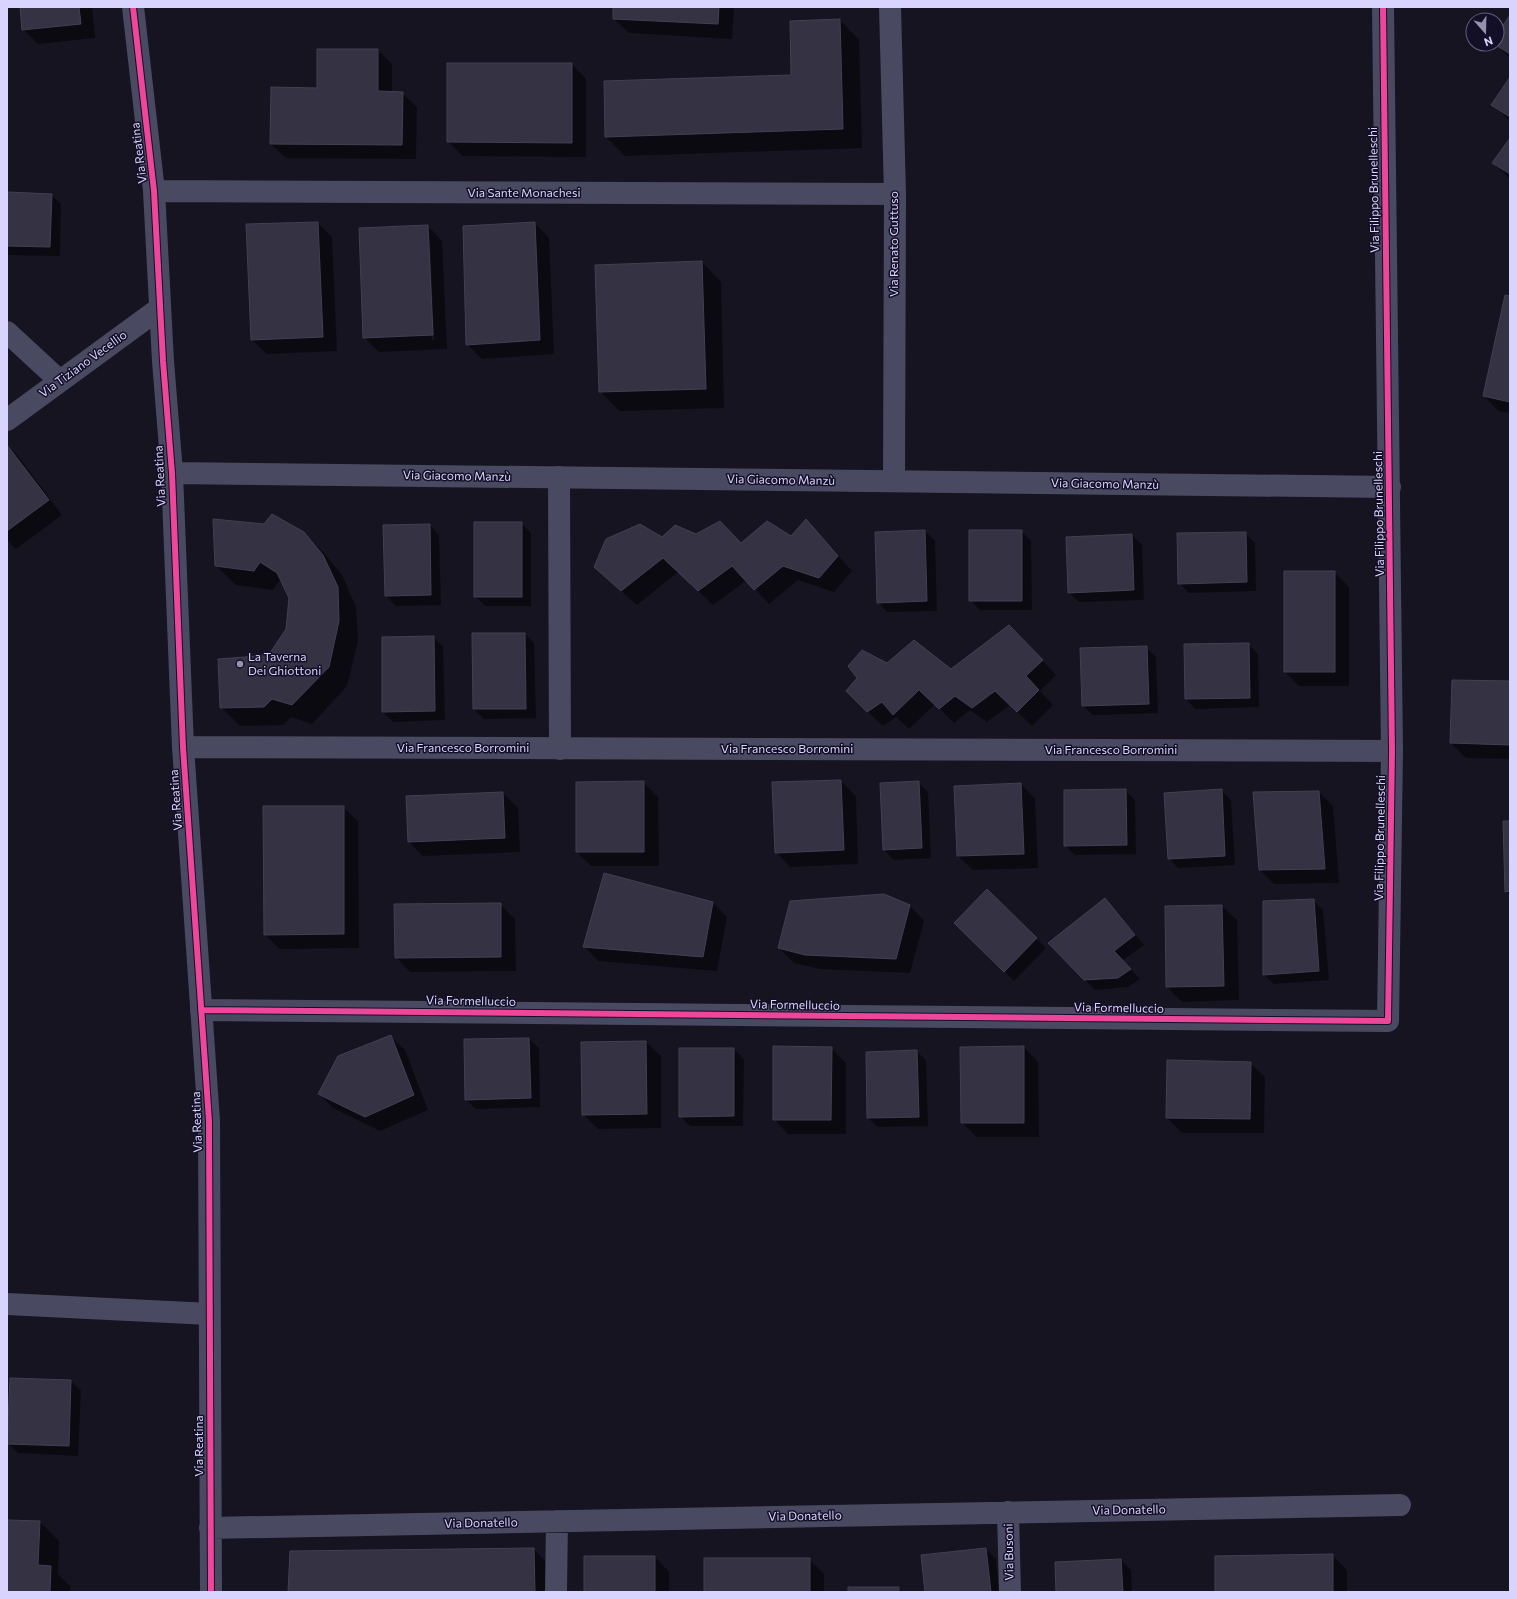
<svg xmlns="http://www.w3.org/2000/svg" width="1517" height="1599" font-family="Commissioner,sans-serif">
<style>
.shadow{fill:#0007;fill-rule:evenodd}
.building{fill:#343243;stroke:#433f54}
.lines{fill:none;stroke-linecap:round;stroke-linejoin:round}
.minor{stroke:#4a4962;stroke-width:22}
.cycleway-casing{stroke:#130f26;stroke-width:8}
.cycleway{stroke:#ed469a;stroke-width:6}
.poi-dot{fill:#9591b1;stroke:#130f26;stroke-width:1.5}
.labels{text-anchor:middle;stroke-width:3;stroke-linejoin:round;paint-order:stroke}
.street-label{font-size:12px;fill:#d9d4ff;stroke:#130f26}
.poi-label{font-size:12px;fill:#d9d4ff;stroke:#130f26;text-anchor:start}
</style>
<rect width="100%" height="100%" fill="#161421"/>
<path class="shadow" d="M21 7H92L95 38 38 44 23 29Z
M615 7H734L732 39 629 33 614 19Z
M1510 17V58L1495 44H1497V35Z
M840 20 859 40 862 148 625 156 606 137 792 76Z
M378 50 392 64V93H402L417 107 416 159 286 158 271 144 318 89Z
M572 64 586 79V157L463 156 448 142Z
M1510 79V121L1493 105Z
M1510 139V179L1493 163Z
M7 193 52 195 61 204 60 256 7 255Z
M318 223 332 237 337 351 267 354 252 340Z
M535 223 549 238 554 354 482 359 467 344Z
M428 226 442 241 447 349 379 352 364 337ZM428 240H430L434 340H432Z
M702 262 721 282 724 408 619 411 600 391Z
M1510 297V413L1498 411 1484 396Z
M7 445 18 456 62 515 16 549 7 540Z
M806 521 852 571 834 592 798 580 769 604 747 580 713 605 678 572 637 605 610 581 662 539 696 536 741 544 791 537Z
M521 523 531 533V606H485L475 596Z
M430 525 439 535 441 605 396 606 386 596Z
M925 531 935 541 937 611 887 612 878 602Z
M1021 531 1031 541 1032 610H980L970 600Z
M304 533 323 552 342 575 356 607 358 641 347 686 312 724 291 717 283 725 240 726 221 707 258 657 270 654 287 630 290 598 283 583 279 581 273 590 236 585 216 566Z
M1245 533 1255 543 1256 591 1189 593 1179 583Z
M1132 535 1142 545 1144 600 1079 602 1069 593Z
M1334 572 1349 587V686H1299L1285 672Z
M525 634 534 643 536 718 484 719 474 709Z
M434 637 443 647 445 720 393 722 383 712Z
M1024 641 1056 675 1040 691 1053 705 1032 726 1010 705 987 722 970 710 954 723 935 704 909 729 896 717 883 726 862 706 887 664 951 670Z
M1248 644 1258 654 1259 707 1195 709 1186 699Z
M1146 647 1156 657 1158 713 1093 715 1083 706Z
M1510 682V759L1466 758 1451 743Z
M841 781 856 796 858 864 790 867 776 852Z
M643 782 658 797 659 866H591L577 852Z
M918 782 928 792 931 858 894 860 884 850 881 784Z
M1021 784 1035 799 1038 868 973 870 958 856Z
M1125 790 1135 800 1136 854 1075 855 1065 845Z
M1221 790 1231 800 1235 865 1178 868 1169 858Z
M1319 792 1333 806 1339 883 1274 884 1259 869Z
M503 793 518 808 520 852 423 856 409 842Z
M343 807 358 821 359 948 280 949 265 935Z
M1510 822V895L1506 891Z
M987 891 1046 948 1014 981 956 923Z
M883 896 910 906 924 921 910 973 820 969 794 963 779 948Z
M1105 899 1144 945 1122 961 1140 979 1128 987 1095 990 1049 943Z
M1313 900 1323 910 1329 980 1274 984 1264 975Z
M712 902 727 917 717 971 598 961 584 946Z
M500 904 515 919 516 971 410 972 396 957Z
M1222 906 1237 920 1239 1000 1182 1002 1167 987 1166 907Z
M390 1036 405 1050 428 1110 380 1131 333 1108 319 1094Z
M529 1039 539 1048 540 1107 476 1109 466 1100Z
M646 1042 661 1056V1128L598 1129 583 1114Z
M1024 1047 1038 1062 1039 1137H976L962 1122Z
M831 1048 846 1063V1134H788L774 1119Z
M680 1049H734L744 1059 743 1126H690L680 1116Z
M917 1051 926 1061 928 1126 878 1127 868 1118Z
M1250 1063 1265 1077 1264 1133H1182L1167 1118Z
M11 1379 71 1381 81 1391 78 1456 18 1453 8 1443Z
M7 1521 40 1522 59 1541 58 1574 70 1586V1592H7Z
M534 1549 553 1569V1592H289Z
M986 1549 996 1559 999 1592H926Z
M1332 1555 1347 1570V1592H1216Z
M655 1557 669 1572V1592H585Z
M809 1559 824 1574V1592H705Z
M1121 1560 1131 1570 1132 1592H1057Z
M899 1588 903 1592H849Z"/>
<path class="building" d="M20 7H79L81 24 22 30Z
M613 7H719L718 24 613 19Z
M1510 15V54L1494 44H1497V34Z
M840 19 843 129 605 137 604 81 791 75 790 21Z
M317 49H378V91L403 92 402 145 270 144 271 87 317 88Z
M447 63H572V143L447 142Z
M1510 77V117L1491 105Z
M1510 138V174L1492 163Z
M7 192 52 194 50 247 7 246Z
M318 222 323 337 251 340 246 224Z
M535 222 540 340 466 345 463 226Z
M428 225 433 335 363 338 359 228Z
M702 261 706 389 599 392 595 265Z
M1505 295 1510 296V402L1483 396Z
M7 445 49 500 7 531Z
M272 514 304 532 323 555 338 587 339 621 329 667 292 705 272 699 264 707 220 708 218 659 258 656 270 653 286 629 289 598 277 573 260 562 254 571 215 566 213 519 264 524Z
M806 519 838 556 819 578 783 566 754 590 732 566 698 591 663 558 621 591 594 567 606 539 640 524 662 537 675 525 696 534 720 521 741 543 767 521 791 536Z
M474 522H522V597H474Z
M430 524 431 595 385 596 383 525Z
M925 530 927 601 877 603 875 532Z
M969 530H1022V601H969Z
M1246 532 1247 582 1178 584 1177 533Z
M1132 534 1134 590 1068 593 1066 537Z
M1284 571H1335V672H1284Z
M1009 625 1043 660 1026 676 1039 690 1017 712 995 691 972 708 955 696 939 709 919 690 893 715 882 702 867 712 846 691 857 678 848 666 862 650 887 663 914 640 951 669Z
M472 633H525L526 709H473Z
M434 636 435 711 382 712V637Z
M1249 643 1250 698 1185 699 1184 644Z
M1147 646 1149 704 1082 706 1080 648Z
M1452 680 1510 681V745L1450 743Z
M841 780 844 850 775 853 772 782Z
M644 781V852H576V782Z
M919 781 922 848 883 850 880 783Z
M1021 783 1024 854 957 856 954 786Z
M1126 789 1127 845 1064 846V790Z
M1222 789 1225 856 1168 859 1164 793Z
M1319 791 1325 869 1259 870 1253 792Z
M503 792 505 838 408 842 406 796Z
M263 806H344V934L264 935Z
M1503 821H1510V891L1505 892Z
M604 873 713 902 703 957 583 947Z
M987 889 1037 938 1004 972 954 923Z
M884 894 910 905 896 959 805 955 778 948 790 901Z
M1105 898 1135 935 1114 951 1131 969 1118 978 1084 980 1048 943Z
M1314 899 1319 971 1263 975V901Z
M501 903V957L395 958 394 904Z
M1222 905 1224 986 1166 987 1165 906Z
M391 1035 414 1095 365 1117 318 1094 338 1056Z
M529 1038 531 1098 465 1100 464 1039Z
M646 1041 647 1114 582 1115 581 1042Z
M773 1046 832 1047 831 1120H773Z
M1024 1046V1123H961L960 1047Z
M679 1048H734V1116L679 1117Z
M917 1050 919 1117 867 1118 866 1052Z
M1167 1060 1251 1062 1250 1119 1166 1118Z
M10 1378 71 1380 69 1446 7 1444Z
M7 1520 40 1521 38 1565 51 1566 50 1592H7Z
M534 1548 535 1592H288L290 1551Z
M986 1548 991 1592H925L921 1555Z
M1333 1554V1592H1215V1556Z
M584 1556H655V1592H584Z
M704 1558H810V1592H704Z
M1121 1559 1123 1592H1056L1055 1562Z
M848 1587H899V1592H848Z"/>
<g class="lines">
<path class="minor" d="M133 7 154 191 163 361 172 473 183 747 209 1121 211 1592
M890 7 895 194 894 481
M154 191 895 194
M7 332 60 381
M7 420 160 308
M172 473 1390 487
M559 477 560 749
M183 747 1392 751
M201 1010 1388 1021 1392 751 1383 7
M7 1304 210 1314
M1008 1512 1010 1592
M210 1528 1400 1505
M556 1592 557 1521"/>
<defs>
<path id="cycleway" d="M133 7 154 191 163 361 172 473 183 747 209 1121 211 1592
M201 1010 1388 1021 1392 751 1383 7"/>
</defs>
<use href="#cycleway" class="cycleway-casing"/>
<use href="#cycleway" class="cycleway"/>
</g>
<circle class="poi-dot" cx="240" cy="664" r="4"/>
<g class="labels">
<g class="street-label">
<text transform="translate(139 153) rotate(-97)" y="4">Via Reatina</text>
<text transform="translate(1374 190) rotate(-91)" y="4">Via Filippo Brunelleschi</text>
<text x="524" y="197">Via Sante Monachesi</text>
<text transform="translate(894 244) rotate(-90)" y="4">Via Renato Guttuso</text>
<text transform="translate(83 364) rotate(-36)" y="4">Via Tiziano Vecellio</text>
<text transform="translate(160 476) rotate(-93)" y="4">Via Reatina</text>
<text transform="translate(457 476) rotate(1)" y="4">Via Giacomo Manzù</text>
<text transform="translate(781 480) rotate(1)" y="4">Via Giacomo Manzù</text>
<text transform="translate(1105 484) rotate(1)" y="4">Via Giacomo Manzù</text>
<text transform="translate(1379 514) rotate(-91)" y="4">Via Filippo Brunelleschi</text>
<text x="463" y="752">Via Francesco Borromini</text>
<text x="787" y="753">Via Francesco Borromini</text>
<text x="1111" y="754">Via Francesco Borromini</text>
<text transform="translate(176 800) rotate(-94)" y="4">Via Reatina</text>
<text transform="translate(1380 838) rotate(-89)" y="4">Via Filippo Brunelleschi</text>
<text transform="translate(471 1001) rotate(1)" y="4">Via Formelluccio</text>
<text transform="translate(795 1005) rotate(1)" y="4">Via Formelluccio</text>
<text transform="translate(1119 1008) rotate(1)" y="4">Via Formelluccio</text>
<text transform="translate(197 1122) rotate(-92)" y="4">Via Reatina</text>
<text transform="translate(199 1446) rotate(-90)" y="4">Via Reatina</text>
<text transform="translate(1129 1510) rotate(-1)" y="4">Via Donatello</text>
<text transform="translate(805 1516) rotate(-1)" y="4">Via Donatello</text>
<text transform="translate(481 1523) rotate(-1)" y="4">Via Donatello</text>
<text transform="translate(1009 1552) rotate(-91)" y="4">Via Busoni</text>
</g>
<g class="poi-label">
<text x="248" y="661">La Taverna<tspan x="248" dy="14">Dei Ghiottoni</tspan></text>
</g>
</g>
<rect width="1517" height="1599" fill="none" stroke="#d9d4ff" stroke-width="16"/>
<g transform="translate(1485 32) rotate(160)"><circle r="19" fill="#130f26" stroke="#625e7d"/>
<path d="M0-3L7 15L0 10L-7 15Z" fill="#9591b1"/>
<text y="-6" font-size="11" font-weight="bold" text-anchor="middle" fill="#d9d4ff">N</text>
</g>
</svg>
